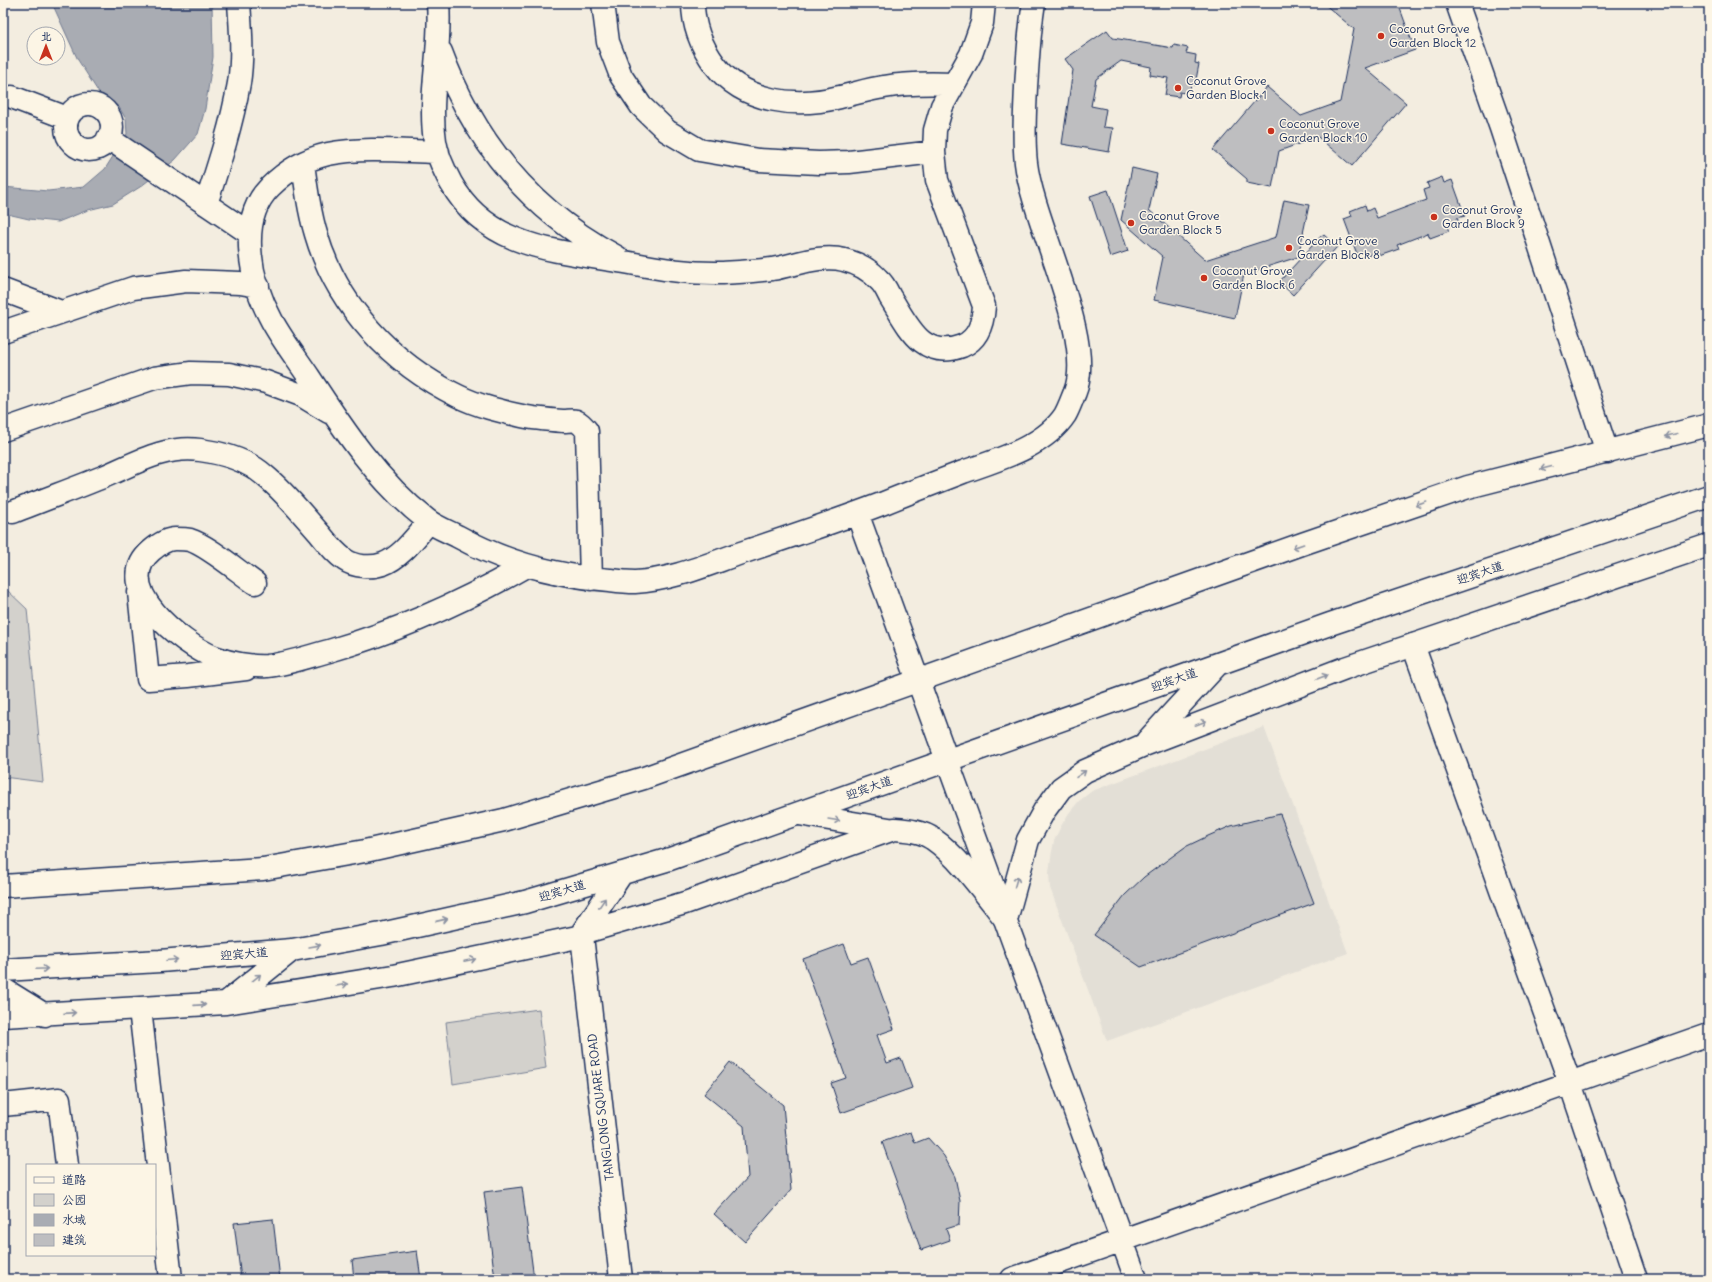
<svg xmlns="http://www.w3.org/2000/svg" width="1712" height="1282" font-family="Delius,'LXGW WenKai TC',sans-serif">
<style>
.built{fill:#e3dfd6}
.green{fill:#d3d1cc;stroke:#778095}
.water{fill:#a9acb3;stroke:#707a91}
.building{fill:#bebec0;stroke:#1b2f5e}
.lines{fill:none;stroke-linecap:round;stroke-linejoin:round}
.minor-casing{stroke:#1b2f5e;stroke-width:25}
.major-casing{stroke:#1b2f5e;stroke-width:25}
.minor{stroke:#fcf5e5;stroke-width:22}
.major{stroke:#fcf5e5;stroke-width:22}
.oneway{stroke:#8c92a2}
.poi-dot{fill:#c8321e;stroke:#fcf5e5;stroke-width:1.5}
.labels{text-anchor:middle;stroke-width:3;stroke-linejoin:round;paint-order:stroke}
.poi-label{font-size:12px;fill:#1b2f5e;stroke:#fcf5e5;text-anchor:start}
.street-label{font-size:12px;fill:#1b2f5e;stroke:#fcf5e5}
</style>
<rect width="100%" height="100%" fill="#f3ede0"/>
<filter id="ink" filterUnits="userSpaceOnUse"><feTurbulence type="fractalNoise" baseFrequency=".025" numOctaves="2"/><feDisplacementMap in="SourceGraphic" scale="8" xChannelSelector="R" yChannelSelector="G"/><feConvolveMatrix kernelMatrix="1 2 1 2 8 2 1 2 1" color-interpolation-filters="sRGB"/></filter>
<g filter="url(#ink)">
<path class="built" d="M1264 727 1348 953 1107 1041 1050 888 1049 873 1051 857 1054 841 1061 826 1069 813 1079 801 1092 791Z"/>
<path class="green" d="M3 590H7L27 609 43 782 3 777Z
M539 1009 546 1068 453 1084 446 1022Z"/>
<path class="water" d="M52 3H212L213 57 205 109 198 134 175 160 140 187 113 204 88 210 58 222 29 219 3 213V187L48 191 84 187 105 169 127 134 126 119 119 107 99 93 78 60Z"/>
<path class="building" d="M1323 3H1398L1415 50 1365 68 1406 103 1352 166 1318 137 1279 151 1272 188 1247 183V179L1213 150 1267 87 1301 116 1340 102 1354 29Z
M1107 30 1113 38 1173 48 1174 45 1188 48 1186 53 1196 55 1195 63 1199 64 1195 85 1191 84 1189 94 1180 92 1179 97 1165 95 1168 78 1150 75 1151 67 1121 61 1096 79 1091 106 1106 109 1103 127 1113 128 1109 152 1062 144 1073 70 1065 59Z
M1132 168 1157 174 1149 210 1205 260 1276 237 1284 200 1309 205 1298 257 1244 274 1235 318 1154 300 1163 257 1121 220Z
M1442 177 1444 183 1452 180 1465 216 1457 218 1459 222 1447 227 1449 231 1430 238 1428 233 1397 245 1399 249 1379 256 1378 252 1367 256 1365 252 1357 254 1344 219 1352 216 1350 211 1365 205 1367 211 1373 208 1377 218 1412 205 1426 200 1423 190 1429 188 1427 183Z
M1108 190 1128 251 1110 257 1090 196Z
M1323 234 1337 247 1293 295 1279 282Z
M1280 814 1314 903 1141 967 1094 935 1125 895 1144 877 1185 847 1208 836 1231 826Z
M844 944 851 963 868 957 894 1029 877 1035 887 1063 901 1058 912 1088 841 1113 831 1083 846 1078 803 959Z
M730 1062 783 1105 791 1190 745 1242 714 1214 748 1177 744 1126 704 1094Z
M911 1132 915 1143 928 1138 944 1156 955 1177 960 1201 959 1225 946 1229 950 1240 921 1250 882 1142Z
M522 1187 534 1279H495L484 1192Z
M273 1219 280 1279H241L234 1223Z
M417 1251 421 1279H354L352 1260Z"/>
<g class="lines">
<defs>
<path id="minor" d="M438 3C442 49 428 96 435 141 437 156 444 170 451 183 489 251 563 251 630 263 661 269 691 274 723 273 739 272 756 271 772 269 795 265 821 254 844 260 857 263 870 270 879 280 884 284 887 291 890 297 908 325 922 361 962 346 979 339 983 322 984 306L937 180 934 152 935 130 942 106 971 54 982 23 984 3
M603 3 608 42 621 76 641 106 667 131 699 150 758 160 819 163 849 162 934 152
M693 3C693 26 701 46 715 65 744 103 796 108 840 97 854 94 869 89 884 87 907 83 930 83 954 84
M1457 3 1501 128 1607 452
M441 52C474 142 532 212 617 257
M12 97 67 118
M66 127a23 23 0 1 1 46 0a23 23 0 1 1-46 0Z
M108 138 249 233
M438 152C404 151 362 147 328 154 306 159 286 171 270 187 236 221 251 283 272 321 283 341 297 359 309 377 343 429 378 482 427 520 436 527 447 531 457 536 506 563 555 576 610 580 618 581 627 582 635 582 672 580 706 565 741 553 789 537 837 521 884 503 911 492 937 482 963 472 997 460 1044 447 1065 415 1069 408 1072 399 1075 392 1096 339 1033 223 1026 163 1023 138 1025 112 1026 87 1028 59 1029 31 1034 3
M303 163C306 187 309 211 316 234 337 306 392 364 458 396 478 406 500 411 522 416 535 419 550 420 564 421 568 421 572 420 576 421 581 423 584 427 587 431L591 579
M206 204C219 164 232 124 239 83 243 57 241 29 239 3
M3 290 61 312
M3 332 133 288 186 281 240 283 258 286
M3 430 154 378 191 373 229 374 266 382 301 395 329 412
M13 512C43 500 73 489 103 477 134 464 165 445 200 450 222 453 247 460 264 475 285 492 302 514 320 534 327 543 335 553 345 560 355 567 372 568 383 564 402 557 416 536 429 522
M857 513 1136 1279
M255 583C239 572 207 545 190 540 186 539 179 539 175 539 166 539 158 545 151 551 109 587 182 644 214 657 230 663 251 667 267 666 287 664 310 656 329 651 399 631 463 602 526 566
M139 592 148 679 188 676 246 669
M1413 645 1570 1083 1636 1279
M582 936 621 1279
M140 1009 171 1279
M3 1105 59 1099 67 1165
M1012 1279 1709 1034"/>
<path id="major" d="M1147 741 1216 666
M799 814 889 829
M3 886 263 869 365 851 504 820 644 778 1302 544 1468 487 1709 425
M1006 920 1028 840 1044 811 1061 788 1085 771 1144 745 1345 668 1709 545
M582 933 622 873
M3 970 160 961 292 950 381 934 525 902 670 859 1330 624 1709 496
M3 989 45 1015
M227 1002 292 950
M3 1016 226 1003 393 976 582 936V933L685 903 894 829C907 830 922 831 933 839 958 856 986 895 1006 920"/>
</defs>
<use href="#minor" class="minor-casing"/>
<use href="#major" class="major-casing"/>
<use href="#minor" class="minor"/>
<use href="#major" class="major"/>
</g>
<defs><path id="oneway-shaft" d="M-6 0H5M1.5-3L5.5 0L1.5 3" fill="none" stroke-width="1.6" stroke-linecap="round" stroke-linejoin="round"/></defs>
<g class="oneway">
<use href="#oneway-shaft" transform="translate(1671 435) rotate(165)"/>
<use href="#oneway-shaft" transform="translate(1546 468) rotate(166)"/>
<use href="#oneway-shaft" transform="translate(1421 504) rotate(161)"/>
<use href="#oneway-shaft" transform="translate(1298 546) rotate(161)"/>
<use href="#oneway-shaft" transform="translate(1322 677) rotate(-21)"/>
<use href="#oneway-shaft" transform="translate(1201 723) rotate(-21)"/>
<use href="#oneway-shaft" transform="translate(1081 774) rotate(-35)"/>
<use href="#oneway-shaft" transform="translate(834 820) rotate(9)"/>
<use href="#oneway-shaft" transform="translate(1016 882) rotate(-74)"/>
<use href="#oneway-shaft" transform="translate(602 903) rotate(-56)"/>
<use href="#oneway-shaft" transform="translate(442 920) rotate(-13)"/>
<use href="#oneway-shaft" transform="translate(315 946) rotate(-10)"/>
<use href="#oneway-shaft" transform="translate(172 960) rotate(-5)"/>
<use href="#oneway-shaft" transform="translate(470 960) rotate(-12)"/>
<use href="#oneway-shaft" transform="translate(42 969) rotate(-3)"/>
<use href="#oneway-shaft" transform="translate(256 978) rotate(-39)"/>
<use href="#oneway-shaft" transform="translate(342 985) rotate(-10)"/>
<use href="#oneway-shaft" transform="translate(200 1005) rotate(-4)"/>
<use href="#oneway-shaft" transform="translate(70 1013) rotate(-4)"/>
</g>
</g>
<g class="poi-dot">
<circle cx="1381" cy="36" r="4"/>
<circle cx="1178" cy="88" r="4"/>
<circle cx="1271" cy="131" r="4"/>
<circle cx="1434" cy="217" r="4"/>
<circle cx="1131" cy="223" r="4"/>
<circle cx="1289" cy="248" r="4"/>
<circle cx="1204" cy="278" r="4"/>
</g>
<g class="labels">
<g class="poi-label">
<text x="1389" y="33">Coconut Grove<tspan x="1389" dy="14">Garden Block 12</tspan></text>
<text x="1186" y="85">Coconut Grove<tspan x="1186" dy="14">Garden Block 1</tspan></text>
<text x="1279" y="128">Coconut Grove<tspan x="1279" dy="14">Garden Block 10</tspan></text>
<text x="1442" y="214">Coconut Grove<tspan x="1442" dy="14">Garden Block 9</tspan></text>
<text x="1139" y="220">Coconut Grove<tspan x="1139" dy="14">Garden Block 5</tspan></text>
<text x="1297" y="245">Coconut Grove<tspan x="1297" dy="14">Garden Block 8</tspan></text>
<text x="1212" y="275">Coconut Grove<tspan x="1212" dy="14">Garden Block 6</tspan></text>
</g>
<g class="street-label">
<text transform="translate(1480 573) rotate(-19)" y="4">迎宾大道</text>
<text transform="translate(1174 680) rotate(-20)" y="4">迎宾大道</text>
<text transform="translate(869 788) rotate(-20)" y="4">迎宾大道</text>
<text transform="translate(562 891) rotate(-17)" y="4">迎宾大道</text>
<text transform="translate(244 954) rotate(-5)" y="4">迎宾大道</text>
<text transform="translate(601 1107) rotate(-97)" y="4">TANGLONG SQUARE ROAD</text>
</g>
</g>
<rect width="1712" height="1282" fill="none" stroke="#fcf5e5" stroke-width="16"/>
<rect x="8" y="8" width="1696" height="1266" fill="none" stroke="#1b2f5e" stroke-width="1.5" filter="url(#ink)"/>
<rect x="26" y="1164" width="130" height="92" fill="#fcf5e5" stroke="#a2a6af"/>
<rect x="34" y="1177" width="20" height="6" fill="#fcf5e5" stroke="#a2a6af"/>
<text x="62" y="1184" font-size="12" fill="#1b2f5e">道路</text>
<rect x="34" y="1194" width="20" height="12" fill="#d3d1cc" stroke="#a2a6af"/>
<text x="62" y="1204" font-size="12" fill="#1b2f5e">公园</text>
<rect x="34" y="1214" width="20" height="12" fill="#a9acb3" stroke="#a2a6af"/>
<text x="62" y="1224" font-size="12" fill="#1b2f5e">水域</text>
<rect x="34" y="1234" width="20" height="12" fill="#bebec0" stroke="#a2a6af"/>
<text x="62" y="1244" font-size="12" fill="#1b2f5e">建筑</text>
<g transform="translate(46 46)"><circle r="19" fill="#fcf5e5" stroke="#a2a6af"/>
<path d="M0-3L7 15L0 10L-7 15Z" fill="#c8321e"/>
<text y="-6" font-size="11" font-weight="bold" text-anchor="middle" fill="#1b2f5e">北</text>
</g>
</svg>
